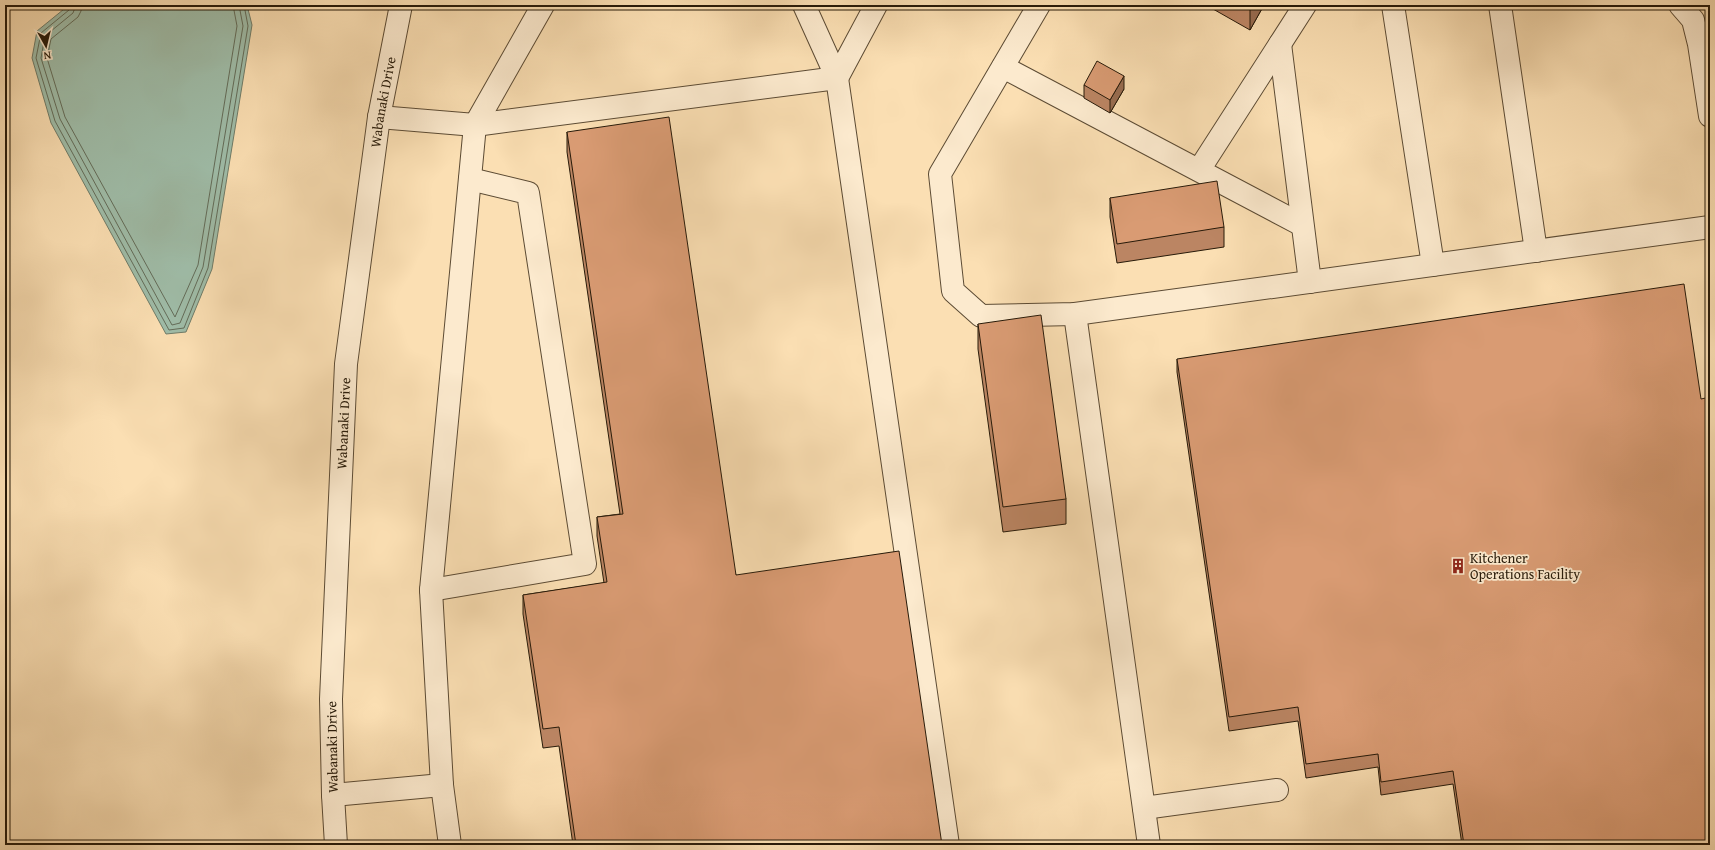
<svg xmlns="http://www.w3.org/2000/svg" width="1715" height="850" font-family="'Gentium Book Plus',serif">
<style>
.water{fill:#9fbda9;stroke:#6f7c69}
.lines{fill:none;stroke-linecap:round;stroke-linejoin:round}
.shore{stroke:#636c59;stroke-width:1}
.minor-casing{stroke:#5c4b34;stroke-width:24}
.minor{stroke:#fceace;stroke-width:22}
.wall{fill:#bb8563;stroke:#271a09}
.shaded-wall{fill:#986c50;stroke:#271a09}
.building{fill:#d99b73;stroke:#271a09}
.labels{text-anchor:middle;stroke-width:3.5;stroke-linejoin:round;paint-order:stroke}
.street-label{font-size:14px;fill:#271a09;stroke:#fceace}
.poi-label{font-size:14px;fill:#271a09;stroke:#fceace;text-anchor:start}
</style>
<rect width="100%" height="100%" fill="#fbdfb3"/>
<filter id="stains"><feTurbulence type="fractalNoise" baseFrequency=".005" numOctaves="4"/><feColorMatrix values="0 0 0 0 .2 0 0 0 0 .09 0 0 0 0 .02 0 0 0 .5 -.17"/></filter>
<radialGradient id="worn" r=".72"><stop offset=".6" stop-color="#630" stop-opacity="0"/><stop offset="1" stop-color="#630" stop-opacity=".3"/></radialGradient>
<path class="water" d="M69 5H247L252 25 212 269 186 332 166 334 51 123 32 58 37 31Z"/>
<g class="lines">
<path class="shore" d="M71 5 69 10 41 33 36 58 55 121 169 330 184 328 208 268 248 26 244 5
M76 5 73 13 45 36 41 58 60 119 172 325 180 323 203 267 243 26 239 5
M82 5 81 11 78 17 51 39 47 58 65 117 175 317 198 265 237 26 233 5"/>
<defs>
<g id="minor">
<path d="M804 5 837 78 948 845"/>
<path d="M1039 5 940 174 953 291 981 316 1075 314 1710 227"/>
<path d="M1393 5 1433 265"/>
<path d="M1500 5 1536 251"/>
<path d="M1680 5 1693 20 1699 44 1710 116"/>
<path d="M1280 44 1310 282"/>
<path d="M1003 67 1302 225"/>
<path d="M837 78 876 5"/>
<path d="M379 117 475 125 837 78"/>
<path d="M1199 170 1305 5"/>
<path d="M1075 314 1149 845"/>
<path d="M431 590 585 564 528 193 470 179"/>
<path d="M333 795 442 785"/>
<path d="M1144 808 1277 790"/>
<path id="s1" d="M336 845 333 795 331 699 346 364 379 117 401 5"/>
<path d="M450 845 442 785 431 590 475 125 543 5"/>
</g>
</defs>
<use href="#minor" class="minor-casing"/>
<use href="#minor" class="minor"/>
</g>
<path class="wall" d="M1206 5H1264L1250 30Z
M1084 85 1124 89 1110 113 1084 98Z
M567 132 736 575 942 845H573L559 746 543 748 523 614V595L604 583 597 536V517L620 514 567 152Z
M1110 198 1224 227V247L1117 263 1110 217Z
M978 324 1066 499V524L1003 532 978 349Z
M1177 359 1710 845H1462L1453 784 1381 795 1378 767 1306 778 1298 721 1229 731 1177 372Z"/>
<path class="shaded-wall" d="M1251 5H1264L1250 30V6Z
M1124 76V89L1110 113V100Z"/>
<path class="building" d="M1097 61 1124 76 1110 100 1084 85Z
M669 117 736 575 899 551 942 845H576L559 727 543 729 523 595 607 582 597 517 623 514 567 132Z
M1217 181 1224 227 1117 244 1110 198Z
M1684 284 1701 399 1710 397V845H1464L1453 771 1381 782 1378 754 1306 764 1298 707 1229 717 1177 359Z
M1041 315 1066 499 1003 507 978 324Z"/>
<defs>
<symbol id="building-bare" viewBox="-9 -9 18 18"><path d="M-4-6H4V6H1V3H-1V6H-4ZM-2.5-4.3h1.7v1.8h-1.7ZM.8-4.3h1.7v1.8H.8ZM-2.5-1h1.7V.8h-1.7ZM.8-1h1.7V.8H.8Z" fill="#8f2418" stroke="#fceace" stroke-width="2.5" paint-order="stroke"/></symbol>
</defs>
<g fill-rule="evenodd">
<use href="#building-bare" x="1447" y="555" width="22" height="22"/>
</g>
<g class="labels">
<g class="street-label">
<text dy="5" stroke="none"><textPath href="#s1" startOffset="746">Wabanaki Drive</textPath></text>
<text dy="5" stroke="none"><textPath href="#s1" startOffset="422">Wabanaki Drive</textPath></text>
<text transform="translate(332 747) rotate(-91)" y="5">Wabanaki Drive</text>
</g>
<g class="poi-label">
<text x="1470" y="563">Kitchener<tspan x="1470" dy="16">Operations Facility</tspan></text>
</g>
</g>
<rect width="1715" height="850" fill="none" stroke="#fbdfb3" stroke-width="20"/>
<rect x="6" y="6" width="1703" height="838" fill="none" stroke="#271a09" stroke-width="2"/>
<rect x="10" y="10" width="1695" height="830" fill="none" stroke="#271a09"/>
<g transform="translate(46 46) rotate(172)" stroke="#fceace" stroke-width="3" paint-order="stroke">
<path d="M0-3L7 15L0 10L-7 15Z" fill="#271a09"/>
<text y="-6" font-size="11" font-weight="bold" text-anchor="middle" fill="#271a09">N</text>
</g>
<rect width="100%" height="100%" filter="url(#stains)"/>
<rect width="100%" height="100%" fill="url(#worn)"/>
</svg>
